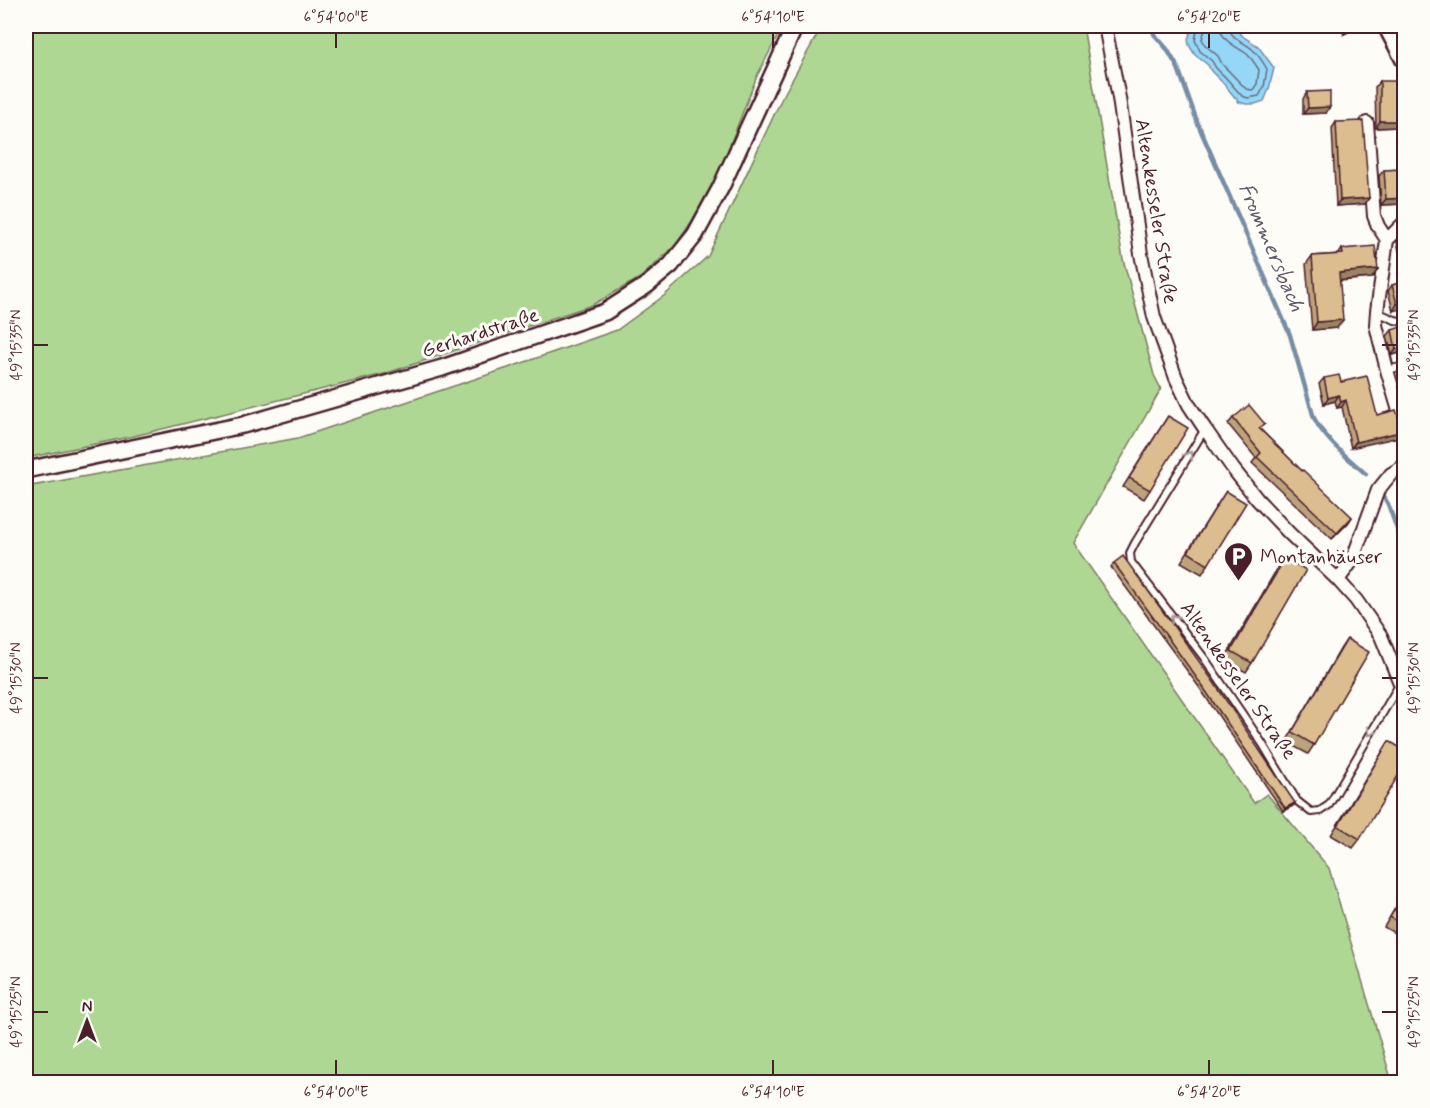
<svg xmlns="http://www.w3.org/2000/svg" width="1430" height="1108" font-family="Mynerve,sans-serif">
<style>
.green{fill:#aed794;stroke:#7c7b60;stroke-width:1.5}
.water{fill:#94d7f6;stroke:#768da5;stroke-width:1.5}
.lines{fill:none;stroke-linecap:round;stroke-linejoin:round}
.shore{stroke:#68697c;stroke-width:1.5}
.stream{stroke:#768da5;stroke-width:4.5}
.service-casing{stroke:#4a1f2b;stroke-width:10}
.minor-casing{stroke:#4a1f2b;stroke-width:16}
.tertiary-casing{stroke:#4a1f2b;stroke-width:20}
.service{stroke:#fdfcf7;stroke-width:6}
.minor{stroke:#fdfcf7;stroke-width:12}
.tertiary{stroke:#fdfcf7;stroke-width:15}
.wall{fill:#bda37c;stroke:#4a1f2b;stroke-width:1.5}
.shaded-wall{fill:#9a8465;stroke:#4a1f2b;stroke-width:1.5}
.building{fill:#dcbd90;stroke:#4a1f2b;stroke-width:1.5}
.oneway{stroke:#ac999b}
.ticks{fill:none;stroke:#4a1f2b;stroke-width:2}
.labels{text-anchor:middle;stroke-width:6;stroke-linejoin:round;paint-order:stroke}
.street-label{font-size:20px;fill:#4a1f2b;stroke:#fdfcf7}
.poi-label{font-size:20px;fill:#4a1f2b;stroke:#fdfcf7;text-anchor:start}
.water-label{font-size:21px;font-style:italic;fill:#605668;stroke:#fdfcf7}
.neatline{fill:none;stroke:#4a1f2b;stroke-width:2}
.ticks-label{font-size:15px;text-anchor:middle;fill:#4a1f2b}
</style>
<rect width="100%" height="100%" fill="#fdfcf7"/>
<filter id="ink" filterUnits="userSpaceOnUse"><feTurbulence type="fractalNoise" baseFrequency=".0167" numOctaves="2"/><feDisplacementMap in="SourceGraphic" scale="12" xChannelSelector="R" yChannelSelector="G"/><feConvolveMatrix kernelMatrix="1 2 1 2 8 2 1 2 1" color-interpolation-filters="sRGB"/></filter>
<g filter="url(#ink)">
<path class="green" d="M26 26H783L757 76 720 170 692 221 675 246 640 278 592 305 384 374 134 436 26 458Z
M822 26H1083L1123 259 1154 375 1161 389 1073 543 1254 803 1267 794 1329 868 1392 1082H26V487L298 438 508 368 617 330 665 295 708 256 781 100Z"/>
<path class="water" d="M1193 26H1228L1234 28 1245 38 1258 46 1274 68 1269 89 1264 101 1255 104H1246L1239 102 1222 82 1211 71 1208 65 1195 55 1189 45 1188 39Z"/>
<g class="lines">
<path class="shore" d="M1198 26 1195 40 1200 51 1212 61 1216 68 1226 78 1242 96 1248 98 1259 96 1264 87 1267 69C1263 62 1258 54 1252 49 1244 42 1230 38 1228 26
M1206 26 1202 39 1205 45 1218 56 1222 64 1246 89 1253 90 1257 84 1259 70C1256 65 1251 58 1247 54 1236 46 1221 41 1220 26"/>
<path class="stream" d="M1152 26 1154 34 1167 49 1178 68 1198 124 1290 335 1314 418C1326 441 1347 457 1366 474
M1383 496 1388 504 1404 549"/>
<defs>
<path id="service" d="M1377 312 1395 320 1404 322
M1387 370 1404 366
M1205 429 1135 543 1130 553 1131 562 1205 659 1262 743 1297 801 1311 812 1320 811 1329 805 1399 685"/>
<path id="minor" d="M1105 26 1119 98 1141 254 1154 317 1176 378 1189 405 1205 429 1234 470 1257 499 1289 533 1338 580 1356 600 1381 636 1404 693
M1367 123 1374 216 1378 226 1387 240
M1404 223 1387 240 1377 311 1376 325 1387 370 1404 428
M1338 580 1352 561 1378 490 1391 474 1404 466"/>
<path id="tertiary" d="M1386 26 1404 60
M26 470 243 425 442 368 605 312 647 285 671 265 695 235 721 187 795 26"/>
</defs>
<use href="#service" class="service-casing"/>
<use href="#minor" class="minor-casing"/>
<use href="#tertiary" class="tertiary-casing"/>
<use href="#service" class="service"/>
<use href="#minor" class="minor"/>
<use href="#tertiary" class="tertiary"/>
</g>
<path class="wall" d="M1339 26H1360L1344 34Z
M1380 81 1398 127 1376 128 1375 87Z
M1307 92 1326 113 1303 114V99Z
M1336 122 1369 198 1365 204 1336 206 1332 128Z
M1403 126 1404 157H1398V132Z
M1404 169V204L1381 205 1379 176 1384 170Z
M1404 235V272L1397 242 1402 236Z
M1342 249 1378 269 1372 278 1340 281 1337 328 1312 330 1306 264 1312 256 1339 254Z
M1404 282V308L1393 311 1388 291 1392 285Z
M1392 330 1404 352 1392 355 1387 336Z
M1324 378 1341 382 1377 415 1351 448 1342 407 1337 408 1335 401 1324 404 1319 384Z
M1168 416 1150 490 1144 499 1123 487Z
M1233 418 1261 430 1302 471 1352 517 1348 523 1332 539 1252 463 1256 458 1228 424Z
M1226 491 1208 565 1202 574 1181 562Z
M1285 558 1252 663 1246 672 1224 660 1278 567Z
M1114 563 1295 803 1293 806 1283 811 1199 687 1111 567Z
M1347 639 1314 745 1308 754 1286 742 1341 648Z
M1389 741 1360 839 1353 848 1331 835Z
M1404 893V939L1384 927Z"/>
<path class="shaded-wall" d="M1352 26H1360L1344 34 1348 28Z
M1330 107 1326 113 1303 114 1308 108Z
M1380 121H1402L1398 127 1376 128Z
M1403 151H1404V157H1398Z
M1369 198 1365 204 1336 206 1340 200Z
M1404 198V204L1381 205 1386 199Z
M1378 269 1372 278 1333 281 1339 273Z
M1404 303V308L1393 311 1397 304Z
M1343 320 1337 328 1312 330 1317 322Z
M1404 347V352L1392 355 1396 349Z
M1339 395 1335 401 1324 404 1328 398Z
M1346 400 1342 407 1337 408 1341 402Z
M1404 431V436L1351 448 1356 442Z
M1352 517 1348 523 1332 539 1337 533Z
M1295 803 1293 806 1283 811 1285 808Z"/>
<path class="building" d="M1380 81H1402V121H1380Z
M1330 91V107L1308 108 1307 92Z
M1363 121 1369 198 1340 200 1336 122Z
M1403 126H1404V151H1403Z
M1404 169V198L1386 199 1384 170Z
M1404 235V248L1402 236Z
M1375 246 1378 269 1339 273 1343 320 1317 322 1312 256 1343 254 1342 249Z
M1404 282V303L1397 304 1392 285Z
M1404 326V347L1396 349 1392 330Z
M1339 375 1341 382 1367 376 1377 415 1396 410 1401 425 1404 429V431L1356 442 1346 400 1341 402 1339 395 1328 398 1324 378Z
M1249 405 1265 424 1259 428 1302 471 1303 470 1352 517 1337 533 1257 457 1261 453 1233 418Z
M1168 416 1188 428 1150 490 1129 478Z
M1226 491 1246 503 1208 565 1188 552Z
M1123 556 1211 678 1295 803 1285 808 1201 684 1114 563Z
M1285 558 1306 570 1252 663 1231 651Z
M1347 639 1369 652 1314 745 1292 732Z
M1389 741 1404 750V766L1360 839 1338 826Z
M1404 894V926L1390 917Z"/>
<defs><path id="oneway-chevron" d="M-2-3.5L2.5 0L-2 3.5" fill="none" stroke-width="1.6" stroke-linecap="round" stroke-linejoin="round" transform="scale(1.5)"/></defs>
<g class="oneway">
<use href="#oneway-chevron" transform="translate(1189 455) rotate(-59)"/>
<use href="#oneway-chevron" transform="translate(1174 618) rotate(-127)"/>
<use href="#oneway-chevron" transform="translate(1371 732) rotate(120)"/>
</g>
</g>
<path class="ticks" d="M336 33V48M773 33V48M1209 33V48M33 345H48M1382 345H1397M33 678H48M1382 678H1397M33 1012H48M1382 1012H1397M336 1060V1075M773 1060V1075M1209 1060V1075"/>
<defs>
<symbol id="parking-pin" viewBox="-11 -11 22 30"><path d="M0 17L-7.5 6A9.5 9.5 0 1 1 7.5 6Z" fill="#4a1f2b" stroke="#fdfcf7"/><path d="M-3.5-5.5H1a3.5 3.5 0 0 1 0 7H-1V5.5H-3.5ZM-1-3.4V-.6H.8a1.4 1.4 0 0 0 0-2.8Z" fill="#fff"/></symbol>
</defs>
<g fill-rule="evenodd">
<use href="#parking-pin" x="1222" y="540" width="33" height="45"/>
</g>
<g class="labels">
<g class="street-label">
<text transform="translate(1157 211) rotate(81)" y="7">Altenkesseler Straße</text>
<text transform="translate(480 332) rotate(-18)" y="7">Gerhardstraße</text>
<text transform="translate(1239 680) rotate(55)" y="7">Altenkesseler Straße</text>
</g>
<g class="poi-label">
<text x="1260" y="563">Montanhäuser</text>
</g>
<g class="water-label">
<text transform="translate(1272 247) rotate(67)" y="7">Frommersbach</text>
</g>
</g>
<rect width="1430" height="1108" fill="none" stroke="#fdfcf7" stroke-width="66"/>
<g transform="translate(87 1021)" stroke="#fdfcf7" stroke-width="4.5" paint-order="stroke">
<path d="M0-4.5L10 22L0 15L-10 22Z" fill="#4a1f2b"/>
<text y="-9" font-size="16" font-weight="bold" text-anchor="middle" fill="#4a1f2b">N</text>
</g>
<rect x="33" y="33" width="1364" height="1042" class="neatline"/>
<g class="ticks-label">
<text x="336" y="22">6°54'00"E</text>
<text x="773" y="22">6°54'10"E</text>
<text x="1209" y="22">6°54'20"E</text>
<text transform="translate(16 345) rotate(-90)" y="5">49°15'35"N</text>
<text transform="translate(1414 345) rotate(-90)" y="5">49°15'35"N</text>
<text transform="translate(16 678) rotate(-90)" y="5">49°15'30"N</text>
<text transform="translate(1414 678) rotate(-90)" y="5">49°15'30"N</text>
<text transform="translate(16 1012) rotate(-90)" y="5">49°15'25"N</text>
<text transform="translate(1414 1012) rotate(-90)" y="5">49°15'25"N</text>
<text x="336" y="1097">6°54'00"E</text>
<text x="773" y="1097">6°54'10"E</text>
<text x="1209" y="1097">6°54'20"E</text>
</g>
</svg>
